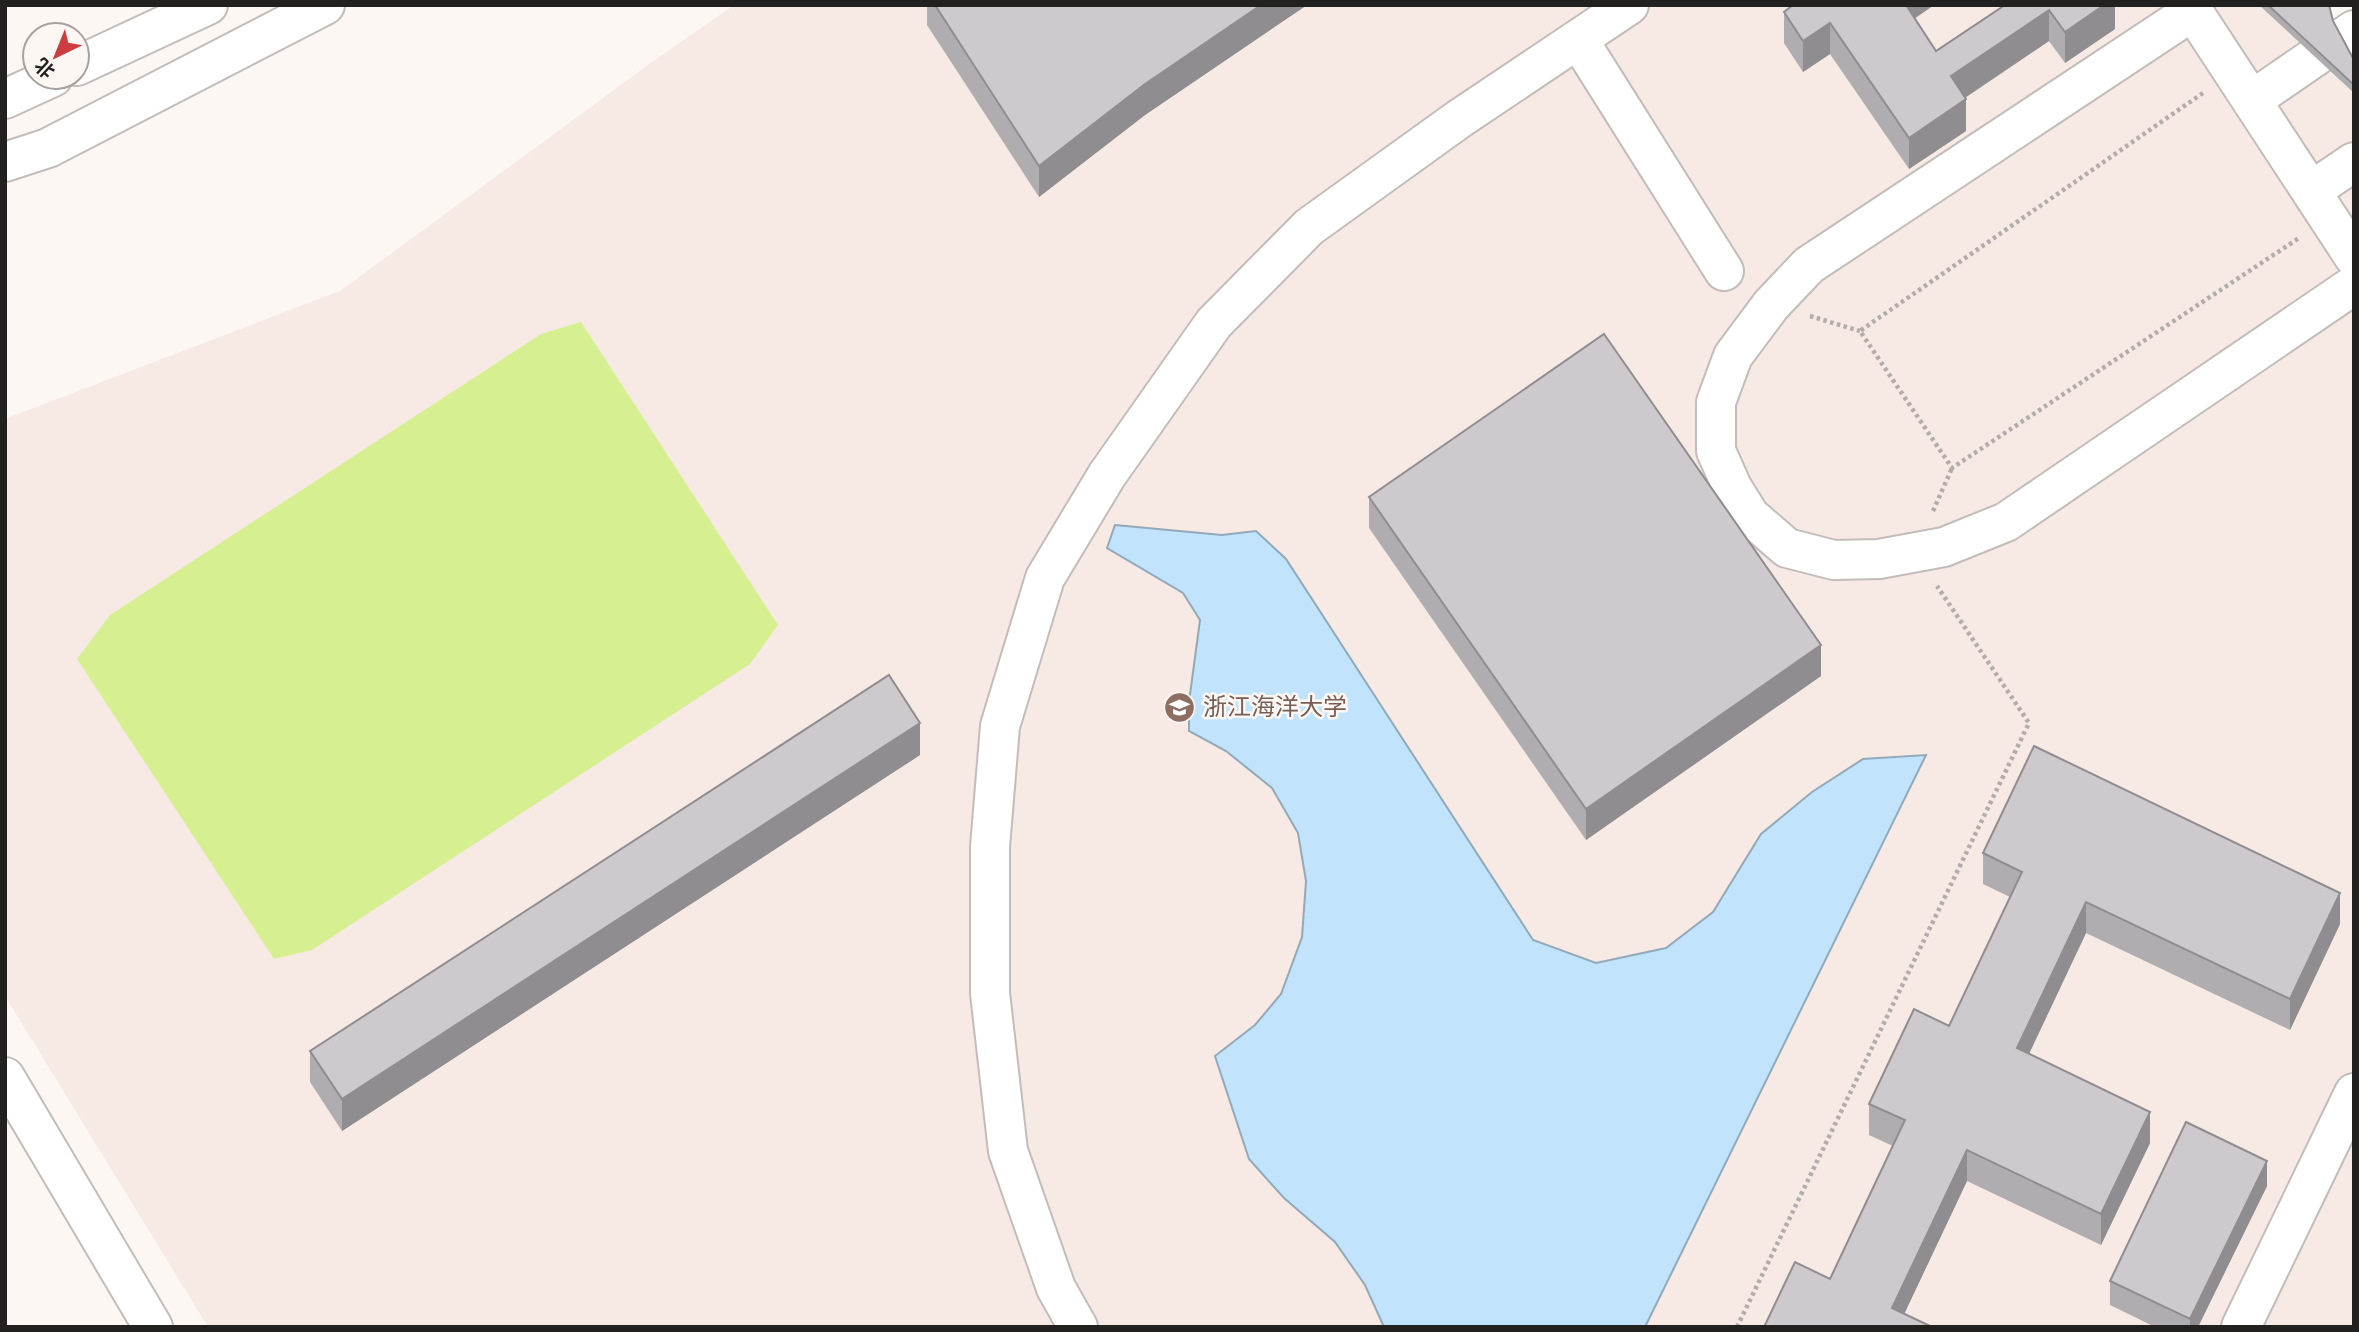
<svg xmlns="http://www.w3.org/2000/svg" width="2359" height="1332" font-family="Ubuntu,'Noto Sans SC',sans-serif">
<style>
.built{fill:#f7e9e4}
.green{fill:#d6f091}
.water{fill:#c1e4fc;stroke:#92a9ba;stroke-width:2}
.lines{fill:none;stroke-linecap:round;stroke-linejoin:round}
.minor-casing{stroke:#c2bdba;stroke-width:42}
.major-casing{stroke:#c2bdba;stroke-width:42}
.path{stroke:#b2adab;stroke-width:4.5;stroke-dasharray:3.5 3.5;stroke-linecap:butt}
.minor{stroke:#fff;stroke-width:38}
.major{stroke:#fff;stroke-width:38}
.wall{fill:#b0adb0}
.shaded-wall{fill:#908d90}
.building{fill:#cdc9cd;stroke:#908d90;stroke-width:2}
.labels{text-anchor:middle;stroke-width:5;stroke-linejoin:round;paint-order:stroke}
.education-label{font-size:24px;fill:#785e54;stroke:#fdf7f4;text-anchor:start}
</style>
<rect width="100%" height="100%" fill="#fdf7f4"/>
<path class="built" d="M734 5H2315L2354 89V1327H208L5 996V419L340 291 652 62Z"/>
<path class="green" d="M581 322 778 625 750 664 312 950 274 959 77 659 110 615 541 334Z"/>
<path class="water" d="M1115 525 1222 535 1256 531 1286 559 1533 940 1596 963 1666 948 1713 912 1761 834 1812 792 1863 759 1926 755 1645 1327H1384L1365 1285 1335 1242 1284 1198 1249 1159 1215 1056 1255 1025 1281 994 1302 937 1306 881 1298 833 1272 788 1226 751 1189 731V702L1200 620 1183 593 1107 548Z"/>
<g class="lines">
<defs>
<path id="minor" d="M2189 5 2354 257
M2193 11 1809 265 1771 305 1733 356 1716 402V451L1732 487 1750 516 1787 548 1834 560 1879 559 1944 547 2006 522 2354 285
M1578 39 1724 271
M2252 100 2354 30
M2311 191 2354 162
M5 1077 153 1327
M1078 1327 1056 1288 1008 1151 990 993V847L1000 726 1045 578 1107 475 1214 323 1309 227 1459 119 1629 5
M2241 1327 2354 1093"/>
<path id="major" d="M77 66 208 5
M5 99 53 77
M5 162 48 148 325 5"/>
</defs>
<use href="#minor" class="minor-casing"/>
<use href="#major" class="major-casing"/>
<path class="path" d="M2203 93 1860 331 1952 468 2299 238
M1810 316 1860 331
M1933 511 1952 468
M1737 1327 2029 723 1937 586"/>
<use href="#minor" class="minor"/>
<use href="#major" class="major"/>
</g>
<path class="wall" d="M927 5H1307L1145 115 1039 197 927 25Z
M1793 5H1934L1915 18 1936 51 2005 5H2115V29L2065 63 2049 41 1965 98 1966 131 1909 169 1830 54 1803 72 1784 43V12Z
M2259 5H2329L2333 21 2354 60V93Z
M1369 497 1821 676 1586 840 1369 528Z
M920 755 342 1131 310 1082V1051Z
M1983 853 2340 924 2290 1030 2086 933 2029 1054 2150 1143 2101 1245 1967 1181 1904 1314 1830 1279 1893 1146 1869 1135V1104L1949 1026 2010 897 1983 884Z
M2267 1186 2198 1327H2155L2110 1305V1281Z"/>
<path class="shaded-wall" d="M1261 5H1307L1145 115 1039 197V166L1145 84Z
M1901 5H1934L1901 28Z
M2104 5H2115V29L2065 63V32Z
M2049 10V41L1951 107V76Z
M1830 23V54L1803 72V41Z
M1966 99V131L1909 169V138Z
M1821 645V676L1586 840V809Z
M920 723V755L342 1131V1099Z
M2340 893V924L2290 1030V999Z
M2086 902V933L2017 1079V1048Z
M2150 1112V1143L2101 1245V1214Z
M1967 1150V1181L1898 1327 1892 1308Z
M2267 1161V1186L2198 1327H2190V1319Z"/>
<path class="building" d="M935 5H1261L1145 84 1039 166Z
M1793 5H1906L1936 51 2005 5H2104L2065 32 2049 10 1951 76 1966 99 1909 138 1830 23 1803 41 1784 12Z
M2268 5H2329L2333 21 2354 60V85Z
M1604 334 1821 645 1586 809 1369 497Z
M889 675 920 723 342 1099 310 1051Z
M2034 746 2340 893 2290 999 2086 902 2017 1048 2150 1112 2101 1214 1967 1150 1892 1308 1932 1327H1764L1795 1262 1830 1279 1905 1120 1869 1104 1914 1009 1949 1026 2022 872 1983 853Z
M2186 1122 2267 1161 2190 1319 2110 1281Z"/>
<defs>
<symbol id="university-disc" viewBox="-11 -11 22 22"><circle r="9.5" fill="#8d6e63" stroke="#fdf7f4"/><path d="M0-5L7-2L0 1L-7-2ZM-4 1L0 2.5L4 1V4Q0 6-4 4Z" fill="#fff"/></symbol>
</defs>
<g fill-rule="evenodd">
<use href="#university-disc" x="1162" y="690" width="35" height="35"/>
</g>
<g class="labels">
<g class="education-label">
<text x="1203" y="715">浙江海洋大学</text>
</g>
</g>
<rect width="2359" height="1332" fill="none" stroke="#232020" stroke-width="14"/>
<g transform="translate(56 56) rotate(223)"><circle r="33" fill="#fdf7f4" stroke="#a6a19f" stroke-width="2"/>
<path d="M0-5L12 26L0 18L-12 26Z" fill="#cd3d40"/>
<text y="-10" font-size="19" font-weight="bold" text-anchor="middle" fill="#232020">北</text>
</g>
</svg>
